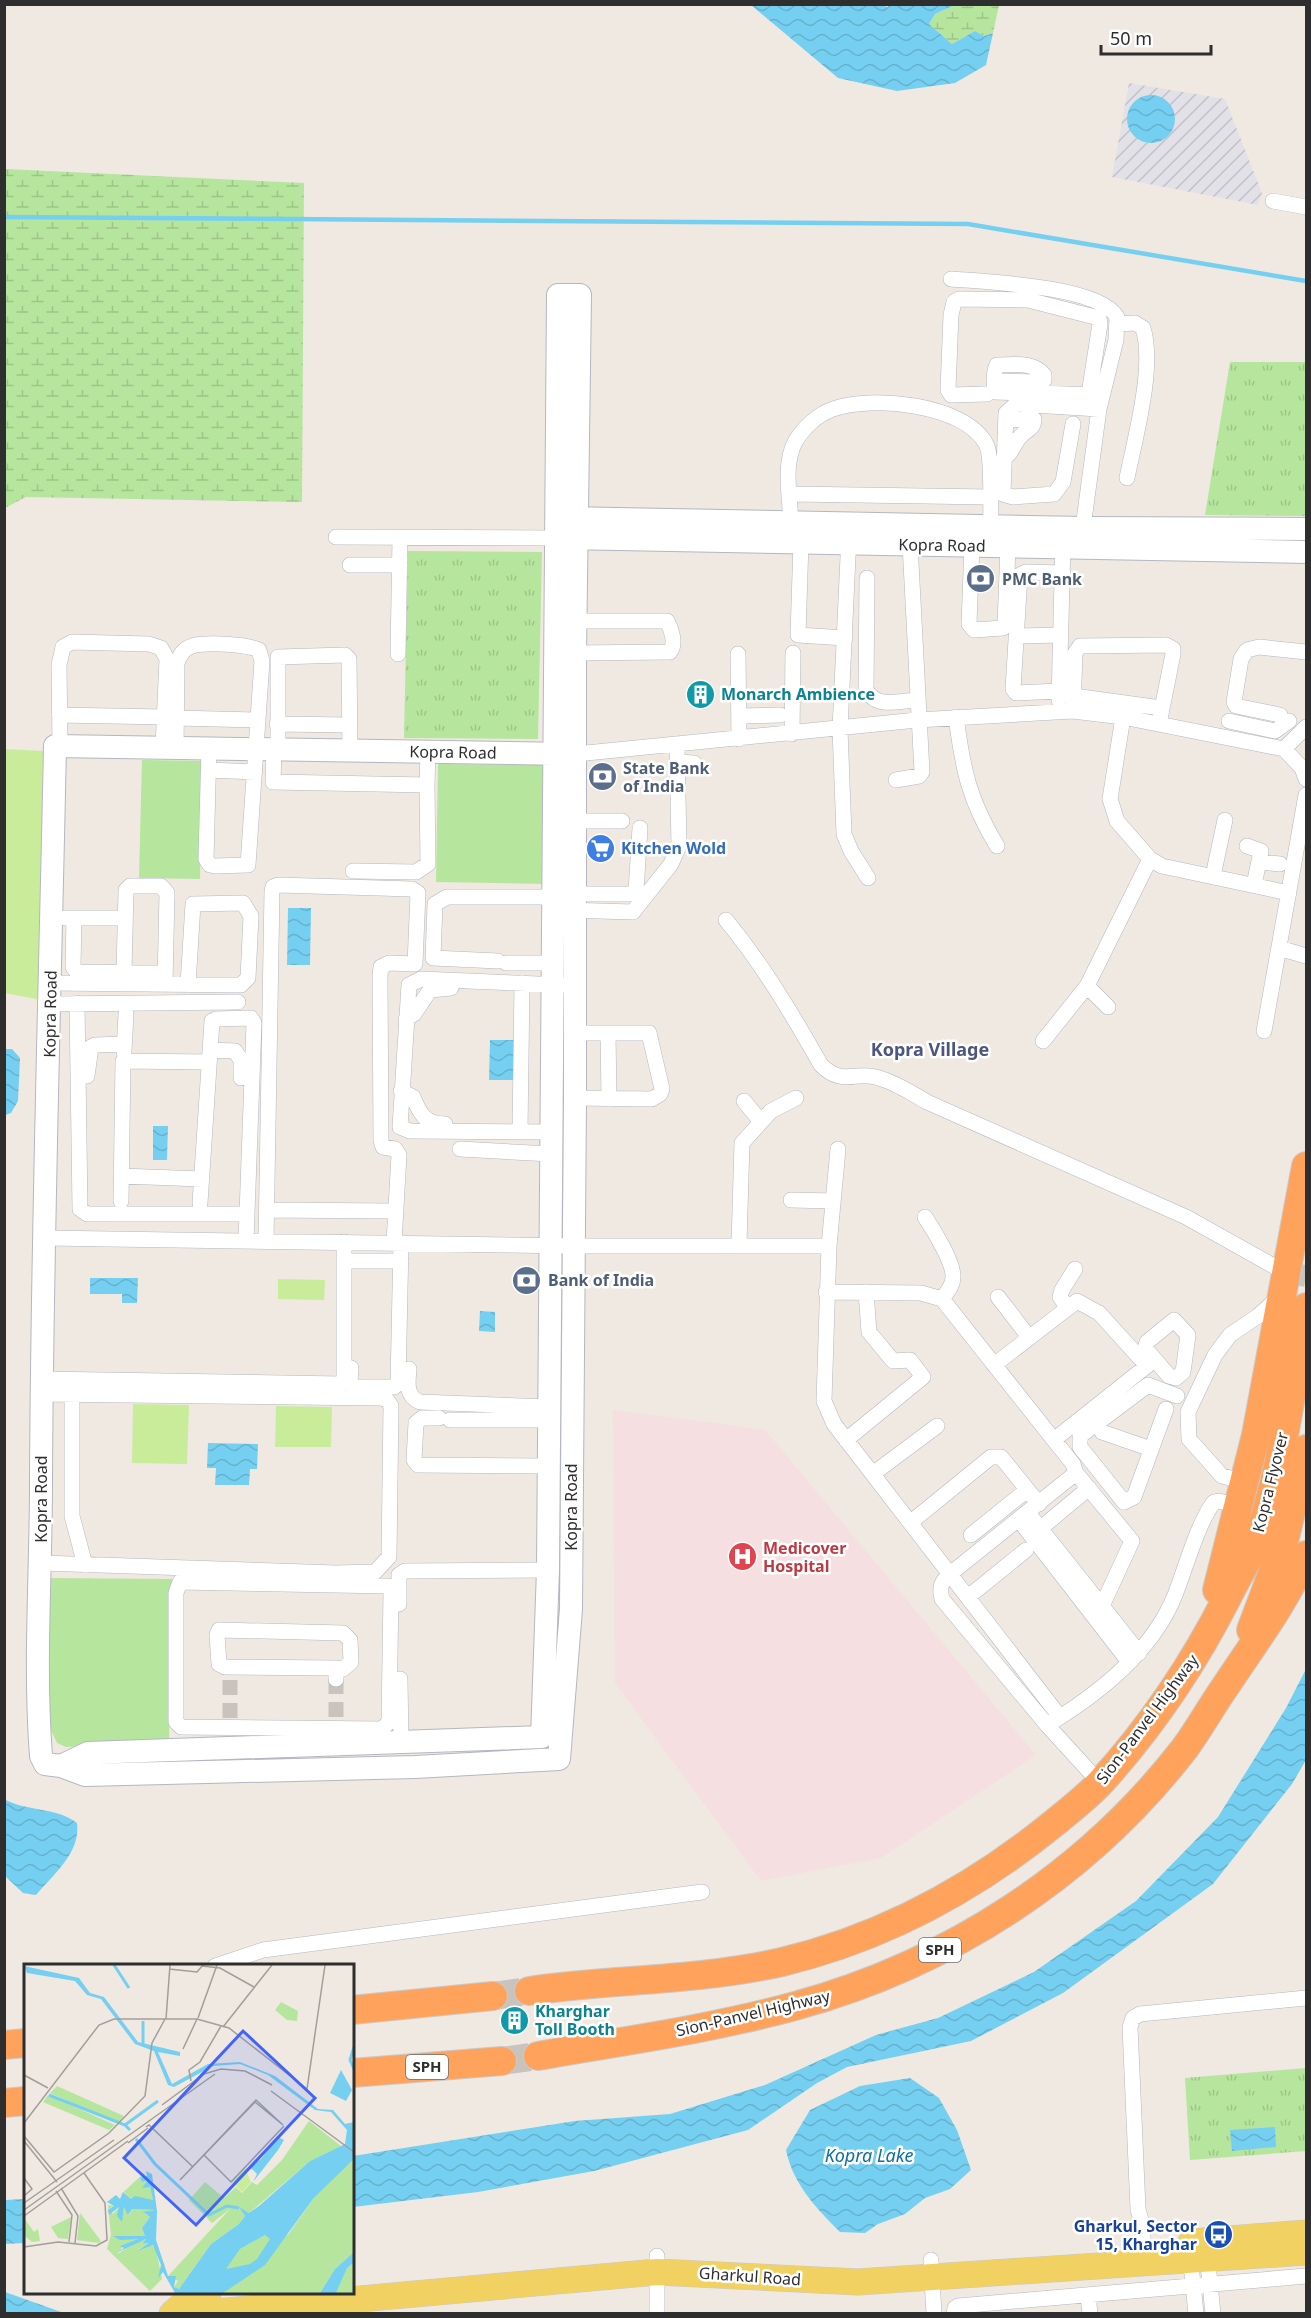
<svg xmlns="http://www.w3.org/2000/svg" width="1311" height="2318" font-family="'Noto Sans',sans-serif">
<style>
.industrial{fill:url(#industrial-furrows)}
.medical{fill:#f5dfe0}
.grass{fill:#b6e59e}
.wetland{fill:url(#wetland-marsh)}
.park{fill:url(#park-tufts)}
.pitch{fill:#c9ec9a}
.water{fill:url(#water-waves)}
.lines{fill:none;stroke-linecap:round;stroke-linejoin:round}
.stream{stroke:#75cff0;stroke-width:4.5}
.street-tunnel{stroke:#c8c4bd;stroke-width:15;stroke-dasharray:15 8;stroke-linecap:butt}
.secondary-tunnel{stroke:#c8c4bd;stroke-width:22;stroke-dasharray:22 11;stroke-linecap:butt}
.highway-tunnel{stroke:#c8c4bd;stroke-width:28;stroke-dasharray:28 14;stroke-linecap:butt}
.street-casing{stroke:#b4b7c1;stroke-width:16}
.secondary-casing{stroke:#b4b7c1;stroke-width:24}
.primary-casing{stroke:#c9c9c9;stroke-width:27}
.highway-casing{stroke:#c9c9c9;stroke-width:30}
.street{stroke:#fff;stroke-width:15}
.secondary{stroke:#fff;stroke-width:22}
.primary{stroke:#f2d163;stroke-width:26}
.highway{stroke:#ffa35c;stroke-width:28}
.labels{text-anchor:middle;stroke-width:5;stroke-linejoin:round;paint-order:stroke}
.shield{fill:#fff;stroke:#6d6d6d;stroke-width:1.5}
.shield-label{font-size:15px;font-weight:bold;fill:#2e2e2e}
.street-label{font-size:16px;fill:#2e2e2e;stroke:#fff}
.service-label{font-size:16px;font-weight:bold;fill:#4e5e75;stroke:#fff;text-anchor:start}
.culture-label{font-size:16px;font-weight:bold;fill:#0d838f;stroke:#fff;text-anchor:start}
.shop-label{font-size:16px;font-weight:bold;fill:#366cbe;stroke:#fff;text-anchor:start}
.health-label{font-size:16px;font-weight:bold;fill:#be3a42;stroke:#fff;text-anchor:start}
.transit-label{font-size:16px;font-weight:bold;fill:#164399;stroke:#fff;text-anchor:end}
.neighbourhood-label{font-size:18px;font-weight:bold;fill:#4d5680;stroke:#fff}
.water-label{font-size:18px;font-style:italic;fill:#0d6fa3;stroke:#fff}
.inset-river{fill:none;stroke:#75cff0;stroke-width:3}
.inset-road{fill:none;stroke:#a29e99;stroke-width:1.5}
.view{fill:#4264fb;fill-opacity:0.15;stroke:#4264fb;stroke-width:3}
.inset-edge{fill:none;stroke:#2e2e2e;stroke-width:3}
</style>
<defs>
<pattern id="industrial-furrows" width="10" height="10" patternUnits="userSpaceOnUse" patternTransform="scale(1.5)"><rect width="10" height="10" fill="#e3e1e8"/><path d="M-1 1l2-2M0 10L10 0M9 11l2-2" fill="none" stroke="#c3c1c7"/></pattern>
<pattern id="wetland-marsh" width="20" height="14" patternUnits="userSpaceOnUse" patternTransform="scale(1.5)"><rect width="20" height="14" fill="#b6e59e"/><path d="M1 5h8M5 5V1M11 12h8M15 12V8" fill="none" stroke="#9dc588"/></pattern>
<pattern id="park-tufts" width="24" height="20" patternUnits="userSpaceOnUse" patternTransform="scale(1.5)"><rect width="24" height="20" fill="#b6e59e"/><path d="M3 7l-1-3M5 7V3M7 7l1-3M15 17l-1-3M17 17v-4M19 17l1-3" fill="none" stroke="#9dc588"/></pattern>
<pattern id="water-waves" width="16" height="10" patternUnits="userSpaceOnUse" patternTransform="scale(1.5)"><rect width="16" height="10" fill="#75cff0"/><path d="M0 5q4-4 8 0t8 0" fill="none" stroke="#66b2ce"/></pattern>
</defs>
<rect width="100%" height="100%" fill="#efe9e1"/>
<path class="industrial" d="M1129 83 1225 99 1262 193 1258 205 1112 177Z"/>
<path class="medical" d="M613 1410 765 1430 1036 1755 881 1858 761 1881 615 1683Z"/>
<path class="grass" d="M142 760 202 761 200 879 139 878Z
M438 764 549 765 546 884 436 882Z
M50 1578 172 1579 169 1743 66 1747 57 1743 48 1724Z"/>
<path class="wetland" d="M955 5H999L993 33 984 36 975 31 952 44 929 24 935 14Z
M5 169 304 183 302 502 26 497 5 508Z"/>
<path class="park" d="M1230 362H1306V516L1205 515Z
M408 551 542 552 538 739 404 738Z
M1306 2068V2151L1190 2160 1185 2078Z"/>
<path class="pitch" d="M5 749 43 751 41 1000 5 993Z
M278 1279 325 1280 324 1300 278 1299Z
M133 1404 189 1405 187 1464 132 1463Z
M276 1406 332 1407 331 1447H275Z"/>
<path class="water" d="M883 5 887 7 891 4 955 5 935 14 929 24 952 44 975 31 984 36 993 33 986 65 955 83 897 91 838 78 751 5Z
M1127 119a24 24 0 1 1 48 0a24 24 0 1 1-48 0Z
M288 908H311L310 965H287Z
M490 1040H515L514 1080H489Z
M5 1049H12L20 1058 18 1101 11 1113 5 1115Z
M153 1126H168L167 1160H153Z
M90 1278H138L137 1303H122V1294H90Z
M480 1311 495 1312V1332L479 1331Z
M208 1443 258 1444 257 1469H250L249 1485H215L216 1468H207Z
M1306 1669V1760L1292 1784 1213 1884 1063 1993 971 2041 847 2067 817 2083 748 2130 594 2171 478 2192 353 2207V2156L575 2121 670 2114 765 2085 876 2035 938 2018 1034 1972 1136 1901 1218 1817 1286 1708Z
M4 1799C27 1812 57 1807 77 1823 81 1852 54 1874 36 1895L23 1893 5 1876Z
M910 2078 939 2098 957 2130 971 2170 950 2189 925 2198 905 2214 878 2224 865 2233 840 2232C816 2208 793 2184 786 2150L810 2110 860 2086Z
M1275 2127 1276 2147 1232 2151 1230 2130Z
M25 2199V2243L5 2244V2200Z
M4 2292H5L64 2313H5Z"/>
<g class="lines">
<path class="stream" d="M4 217 968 224 1306 281"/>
<path class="street-tunnel" d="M336 1679V1724
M230 1680V1722"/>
<path class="secondary-tunnel" d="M1300 1275 1306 1276"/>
<path class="highway-tunnel" d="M493 1996 529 1991
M502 2061 538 2056"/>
<defs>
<path id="street" d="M1273 201 1306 207
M951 279C987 282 1099 286 1117 317L1116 340 1099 409 1082 535
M1119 324 1135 323 1143 328C1155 367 1135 438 1127 478
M994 381 1040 382 1044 380V375C1033 361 1014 365 997 365 993 372 994 384 995 392L1100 395
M987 394 951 395 948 390 951 315 954 302 959 299 1028 300 1099 318 1100 324 1089 394
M1073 424 1063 482 1054 494 1013 497 1003 494 1006 413 1016 404 1099 409
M1004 458C1013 453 1013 445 1019 438 1025 430 1034 430 1034 419L1006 420
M791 494 990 497
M791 523C790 497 783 465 795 442 803 428 818 414 833 409 871 395 965 404 986 444 993 456 990 509 991 526
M849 535 840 729 844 834 851 851 868 878
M336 537 557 538
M801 542 798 635 845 638
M972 545 969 624 974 630 1003 628 1005 624 1008 546
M350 565H400
M867 578 866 689C875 709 898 701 916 700
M1017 636 1061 635
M575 653 670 652C676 644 672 630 667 621H577
M398 654 400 538
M738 654 739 739
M1059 691 1016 693 1013 689 1020 575 1026 572 1063 573
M1074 696 1161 708
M1059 700 1063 541
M1073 711 1075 653 1080 646 1166 645 1173 649V654L1159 724
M59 715 164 717
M1280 715 1236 706 1234 702 1241 659 1247 650 1259 647 1306 652
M739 716 780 715
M956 717C963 770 969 800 997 846
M1123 717 1110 799 1117 821 1150 859 1162 866 1289 893
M176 718 258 720
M1229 721 1275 731 1289 721
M277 724 350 725
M792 734 793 653
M60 746 59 665 63 647 72 642 149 644 161 648 167 659 163 748
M176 748 177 663C180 655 183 649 192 646 206 642 246 644 259 650L262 661 248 865 215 866 210 865 206 859 209 748
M274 749 273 782 427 785 428 752
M1284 749 1306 727
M278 750V657L345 655 349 659 350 751
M576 754 917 720 1073 711 1123 717 1284 749 1302 768 1306 779
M677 762 694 763
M209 770 255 772
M896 780 919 776 922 772 910 544
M576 821H622
M1247 846 1261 851 1254 885
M1259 862 1280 864
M353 871 416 872 428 864 427 785
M1213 876 1225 820
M575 894H630L636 891 640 828
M565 910 633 912 671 864 679 846 677 745
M65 918H125
M74 918 73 967 77 972 165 973
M726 920C763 965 792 1014 821 1065 843 1087 856 1070 879 1078 897 1083 911 1093 927 1102L1186 1217 1286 1273
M1279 948 1306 956
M498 961 433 958 435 904 447 897H554
M506 963H553
M124 973 126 890 130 886H161L167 893 165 984
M50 983 241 985 248 978 251 916 243 903 193 904 188 985
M1087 986 1108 1007
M77 1003 80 1209 87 1214H247
M51 1004 238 1002
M406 1019 414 1014 430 990 451 988
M1264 1031 1306 795
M575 1033H649L662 1089 660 1094 652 1099 575 1098
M608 1033 609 1099
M1043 1041 1087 986 1150 859
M210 1050 235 1051 241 1060V1078
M124 1052 126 1014
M87 1076 91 1047 95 1045 124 1044
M401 1091 413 1097C420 1114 425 1124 445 1124
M744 1101 761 1122
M520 1132 522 983
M552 1132 410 1131 400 1127 409 985 421 979 562 985
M460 1149 551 1154
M121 1176 202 1179
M791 1200 833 1201
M121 1201 123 1061 209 1062
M200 1203 212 1021 216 1019 251 1018 254 1023 246 1241
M267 1210 395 1211
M925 1217C933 1229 954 1263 953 1277 953 1286 947 1292 942 1299
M45 1238 572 1246H829L824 1401 834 1424 1060 1717
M266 1241 272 891 273 887 278 885 412 889 418 893 415 964 389 963 381 967 380 976 381 1141 383 1147 395 1149 399 1155 394 1243
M739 1244 742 1143 771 1111 796 1098
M829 1246 838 1149
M353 1261H401
M826 1292 921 1293 942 1299 1073 1464 1076 1473 950 1574C941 1582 939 1587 942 1599L1047 1725 1100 1783
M998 1297 1029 1337
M1067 1307 1060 1297 1062 1290 1075 1269
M1174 1320 1188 1335 1183 1372 1176 1378 1169 1376 1145 1348 1147 1342Z
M994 1365 1077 1301 1099 1313 1147 1366
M351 1368 350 1382 353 1387H394L398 1384 401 1243
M409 1369C408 1382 405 1396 420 1402L549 1407
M42 1379 341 1384 344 1378V1242
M72 1394V1516L85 1565
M1166 1409 1134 1497 1124 1502 1080 1447V1436L1148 1385 1177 1396
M439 1418H422L416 1423 414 1460 418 1465 549 1466
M450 1420H549
M1102 1432 1151 1449
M1055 1439 1153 1361
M846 1440 923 1377 910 1360 893 1361 869 1332 866 1292
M874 1473 937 1426
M1246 1482 1222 1476 1189 1439 1188 1412 1215 1355 1230 1335 1258 1316 1280 1296
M1028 1513 1102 1606 1132 1541 1076 1473
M1019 1520 1129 1662
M911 1522 991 1457H1001L1039 1504
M1041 1528 1089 1488
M971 1535 1027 1490
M41 1563 336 1573 375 1572 389 1557 391 1406 387 1400 382 1398 41 1394
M180 1582 388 1586 391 1592 389 1722 382 1729 181 1727 176 1722V1593Z
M968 1597 1026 1550
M399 1604V1575L405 1571 548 1570
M1102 1606 1139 1653
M336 1679V1668L225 1667 219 1664 217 1635 219 1630 343 1633 350 1640 351 1662 343 1669 336 1668
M400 1679 401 1743
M1052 1722C1101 1692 1153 1650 1175 1595 1185 1570 1198 1522 1214 1502L1219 1501 1239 1506
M215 1966 263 1950 702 1892
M1207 2253 1213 2314
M1190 2254 1196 2314
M931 2260 934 2314
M1143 2263V2228L1138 2209 1130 2027 1133 2018 1140 2014 1306 1998
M1088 2295 1090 2314
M657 2314V2256
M954 2314 955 2308 958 2306 1306 2276"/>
<path id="secondary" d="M558 295H580L575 653V1098L571 1609 559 1759 415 1767 85 1775 61 1766 88 1753 542 1737 548 1570Z
M564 518 1083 528 1306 529
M564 538 1306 552
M61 1766 45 1764 41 1756C34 1665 41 1574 41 1482 42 1237 50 991 55 746L569 754"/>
<path id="primary" d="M1191 2242 1306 2233
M172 2314 188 2300 208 2294
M194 2314 657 2272 858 2282 1306 2252"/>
<path id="highway" d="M1217 1590 1256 1435 1306 1166
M1251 1630 1284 1542 1306 1449
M529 1991C613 1979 698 1981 782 1962 882 1938 973 1889 1053 1824 1069 1811 1087 1797 1101 1782 1151 1727 1194 1663 1228 1596 1238 1576 1251 1555 1259 1534 1283 1467 1293 1378 1306 1307
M352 2010 493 1996
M4 2045 26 2043
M538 2056C623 2041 711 2029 795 2006 949 1964 1087 1875 1185 1748 1199 1729 1211 1707 1225 1687 1254 1643 1284 1604 1306 1555
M352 2073 502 2061
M4 2103 26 2101"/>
</defs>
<use href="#street" class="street-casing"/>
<use href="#secondary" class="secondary-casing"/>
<use href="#primary" class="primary-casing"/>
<use href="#highway" class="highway-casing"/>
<use href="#street" class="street"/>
<use href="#secondary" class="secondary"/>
<use href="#primary" class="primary"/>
<use href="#highway" class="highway"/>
</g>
<defs>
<symbol id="bank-disc" viewBox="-11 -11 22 22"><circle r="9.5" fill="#5c6f8a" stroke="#fff"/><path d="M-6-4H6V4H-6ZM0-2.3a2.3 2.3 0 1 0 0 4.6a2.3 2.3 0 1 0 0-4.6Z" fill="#fff"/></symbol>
<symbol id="building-disc" viewBox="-11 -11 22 22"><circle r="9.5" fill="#0f9aa8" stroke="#fff"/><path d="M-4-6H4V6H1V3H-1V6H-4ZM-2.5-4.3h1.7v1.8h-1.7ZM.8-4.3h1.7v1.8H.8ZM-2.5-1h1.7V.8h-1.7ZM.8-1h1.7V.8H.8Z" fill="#fff"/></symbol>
<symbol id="supermarket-disc" viewBox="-11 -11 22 22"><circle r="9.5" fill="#3f7fe0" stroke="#fff"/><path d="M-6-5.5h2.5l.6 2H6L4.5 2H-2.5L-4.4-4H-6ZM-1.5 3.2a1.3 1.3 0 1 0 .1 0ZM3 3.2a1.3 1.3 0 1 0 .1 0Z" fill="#fff"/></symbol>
<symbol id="hospital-disc" viewBox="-11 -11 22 22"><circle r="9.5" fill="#e0444e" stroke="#fff"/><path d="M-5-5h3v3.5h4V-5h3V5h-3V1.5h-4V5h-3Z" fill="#fff"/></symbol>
<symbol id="bus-disc" viewBox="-11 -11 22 22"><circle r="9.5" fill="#1a4fb4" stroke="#fff"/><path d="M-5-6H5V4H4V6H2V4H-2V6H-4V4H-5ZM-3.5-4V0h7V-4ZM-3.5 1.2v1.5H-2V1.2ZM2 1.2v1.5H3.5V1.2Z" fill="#fff"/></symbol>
</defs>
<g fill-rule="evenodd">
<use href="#bank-disc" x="964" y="562" width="33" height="33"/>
<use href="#building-disc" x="684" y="678" width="33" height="33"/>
<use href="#bank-disc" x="586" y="760" width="33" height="33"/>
<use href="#supermarket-disc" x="584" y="832" width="33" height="33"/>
<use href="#bank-disc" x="510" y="1264" width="33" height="33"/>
<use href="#hospital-disc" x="726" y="1540" width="33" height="33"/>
<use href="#building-disc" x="498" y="2004" width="33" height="33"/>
<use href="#bus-disc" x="1202" y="2218" width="33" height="33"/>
</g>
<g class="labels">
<g class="shield">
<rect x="919" y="1938" width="42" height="24" rx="4.5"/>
<rect x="406" y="2055" width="42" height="24" rx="4.5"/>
</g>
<g class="shield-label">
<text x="940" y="1955">SPH</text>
<text x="427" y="2072">SPH</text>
</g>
<g class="street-label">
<text transform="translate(942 545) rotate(1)" y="6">Kopra Road</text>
<text transform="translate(453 752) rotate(1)" y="6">Kopra Road</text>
<text transform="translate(50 1014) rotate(-89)" y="6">Kopra Road</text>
<text transform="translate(1270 1482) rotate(-76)" y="6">Kopra Flyover</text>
<text transform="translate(41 1499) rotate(-90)" y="6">Kopra Road</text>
<text transform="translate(571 1507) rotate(-90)" y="6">Kopra Road</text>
<text transform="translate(1147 1719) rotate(-53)" y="6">Sion-Panvel Highway</text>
<text transform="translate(753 2013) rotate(-13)" y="6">Sion-Panvel Highway</text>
<text transform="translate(750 2276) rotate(4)" y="6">Gharkul Road</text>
</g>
<g class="service-label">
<text x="1002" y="585">PMC Bank</text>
<text x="623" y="774">State Bank<tspan x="623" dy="18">of India</tspan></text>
<text x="548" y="1286">Bank of India</text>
</g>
<g class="culture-label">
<text x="721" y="700">Monarch Ambience</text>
<text x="535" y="2017">Kharghar<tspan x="535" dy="18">Toll Booth</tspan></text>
</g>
<g class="shop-label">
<text x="621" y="854">Kitchen Wold</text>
</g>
<g class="health-label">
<text x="763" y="1554">Medicover<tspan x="763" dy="18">Hospital</tspan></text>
</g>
<g class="transit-label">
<text x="1197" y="2232">Gharkul, Sector<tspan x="1197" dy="18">15, Kharghar</tspan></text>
</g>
<g class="neighbourhood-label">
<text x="930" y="1056">Kopra Village</text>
</g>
<g class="water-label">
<text x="869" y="2162">Kopra Lake</text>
</g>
</g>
<g transform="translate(24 1964)">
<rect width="330" height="330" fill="#efe9e1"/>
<path d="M33 122 100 152 94 159 26 129ZM24 131 91 161 85 166 19 138ZM47 253 44 275 34 274 27 263ZM0 254 10 268 14 265 16 277 8 278 0 271Z" fill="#b6e59e"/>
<path d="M285 157 317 182 286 197 225 249 216 244 221 252 215 260 187 280 155 325 150 323 154 317 144 312 206 245 188 259 165 236 181 218 200 234 212 223 218 229 228 218 233 221 258 196ZM330 195V288L311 305 296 329H178L216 285 241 271H264L289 235ZM120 209 125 218 118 224 126 222 129 236 107 235 100 228 93 234ZM84 241 90 242 85 245 89 250 95 243 98 255 100 243 105 251 108 245 131 246 120 249 126 253 118 264 121 272 89 273 114 275 100 281 93 290 118 275 126 279 113 286 128 281 132 285 138 315 126 327 83 285 87 271ZM330 298V329H312L323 303Z" fill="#b6e59e"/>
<path d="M257 38 274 47 273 57 263 56 251 46ZM56 249 77 277 75 279 53 276Z" fill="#b6e59e"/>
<path d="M221 204 227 218 218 228 208 218Z" fill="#c9ec9a"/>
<path d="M0 2 55 14 66 29 80 33 114 78 156 88V92L134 88 148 120 184 100 216 98 251 112 294 145 309 146 321 160 330 158V195L289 235 241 301 199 329H151L139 308 134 314 137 301 129 281 113 287 125 279H119L122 275 92 289 100 284 96 282 114 275 96 276 89 272H121L118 264 126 253 119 248 131 246 108 245 104 251 100 243 98 258 93 252 95 243 85 251 84 246 90 242 83 238 92 231 96 235 99 228 107 235 111 232 129 236 126 223 118 224 124 216 118 218 116 214 123 212 122 207 128 210 133 247 132 276 144 312H152L150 323 155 325 187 280 215 260 221 252 215 243 225 249 235 242 286 197 321 180 323 166 307 148 291 146 244 111 216 100 189 102 150 123 144 121 130 87 111 80 77 35 63 31 51 17 3 9ZM241 271 246 275 233 295 226 300 202 305 216 285ZM317 106 328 126 322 137 306 129ZM254 173 260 176 254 186 229 218 233 210 225 202 237 195ZM330 288V298L323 304 312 329H296L311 305Z" fill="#75cff0" fill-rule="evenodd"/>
<path class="inset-river" d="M90 1 105 24M119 81V57M330 83 326 96 330 105M25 131 101 161 106 166M101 161 134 137M112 175 131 200 185 251 203 242 215 244"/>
<path class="inset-road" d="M178 2 196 4 230 23M145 5 173 8 179 1M174 54 193 1M142 55 146 1M199 63 248 1M159 85 173 55M0 111 24 124M167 117 165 106 176 98 197 62M247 127 330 188M232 136 259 161 231 138 156 216ZM138 141 180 110 197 105 221 107 248 121M0 159 75 61 90 55H173L205 64 283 125 301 1M122 163 125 161 169 203M0 172 30 208 85 169 121 132 128 79 141 55M0 177 33 218M104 179 124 164M180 191 207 218 260 162M0 214 8 225 0 232M37 224 54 252 51 279M32 227 48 251 45 278M0 239 90 176M0 246 191 110M0 252 104 177M0 283 34 278 72 282 83 276 81 239 60 209"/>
<path class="view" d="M219 67 291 134 172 261 100 194Z"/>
<rect width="330" height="330" class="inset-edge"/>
</g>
<rect width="1311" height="2318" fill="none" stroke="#2e2e2e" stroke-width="12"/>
<path d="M1101 45v9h110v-9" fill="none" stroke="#2e2e2e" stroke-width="3"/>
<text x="1110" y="45" font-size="18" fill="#2e2e2e" stroke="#ffffff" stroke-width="4.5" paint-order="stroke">50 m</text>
</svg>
